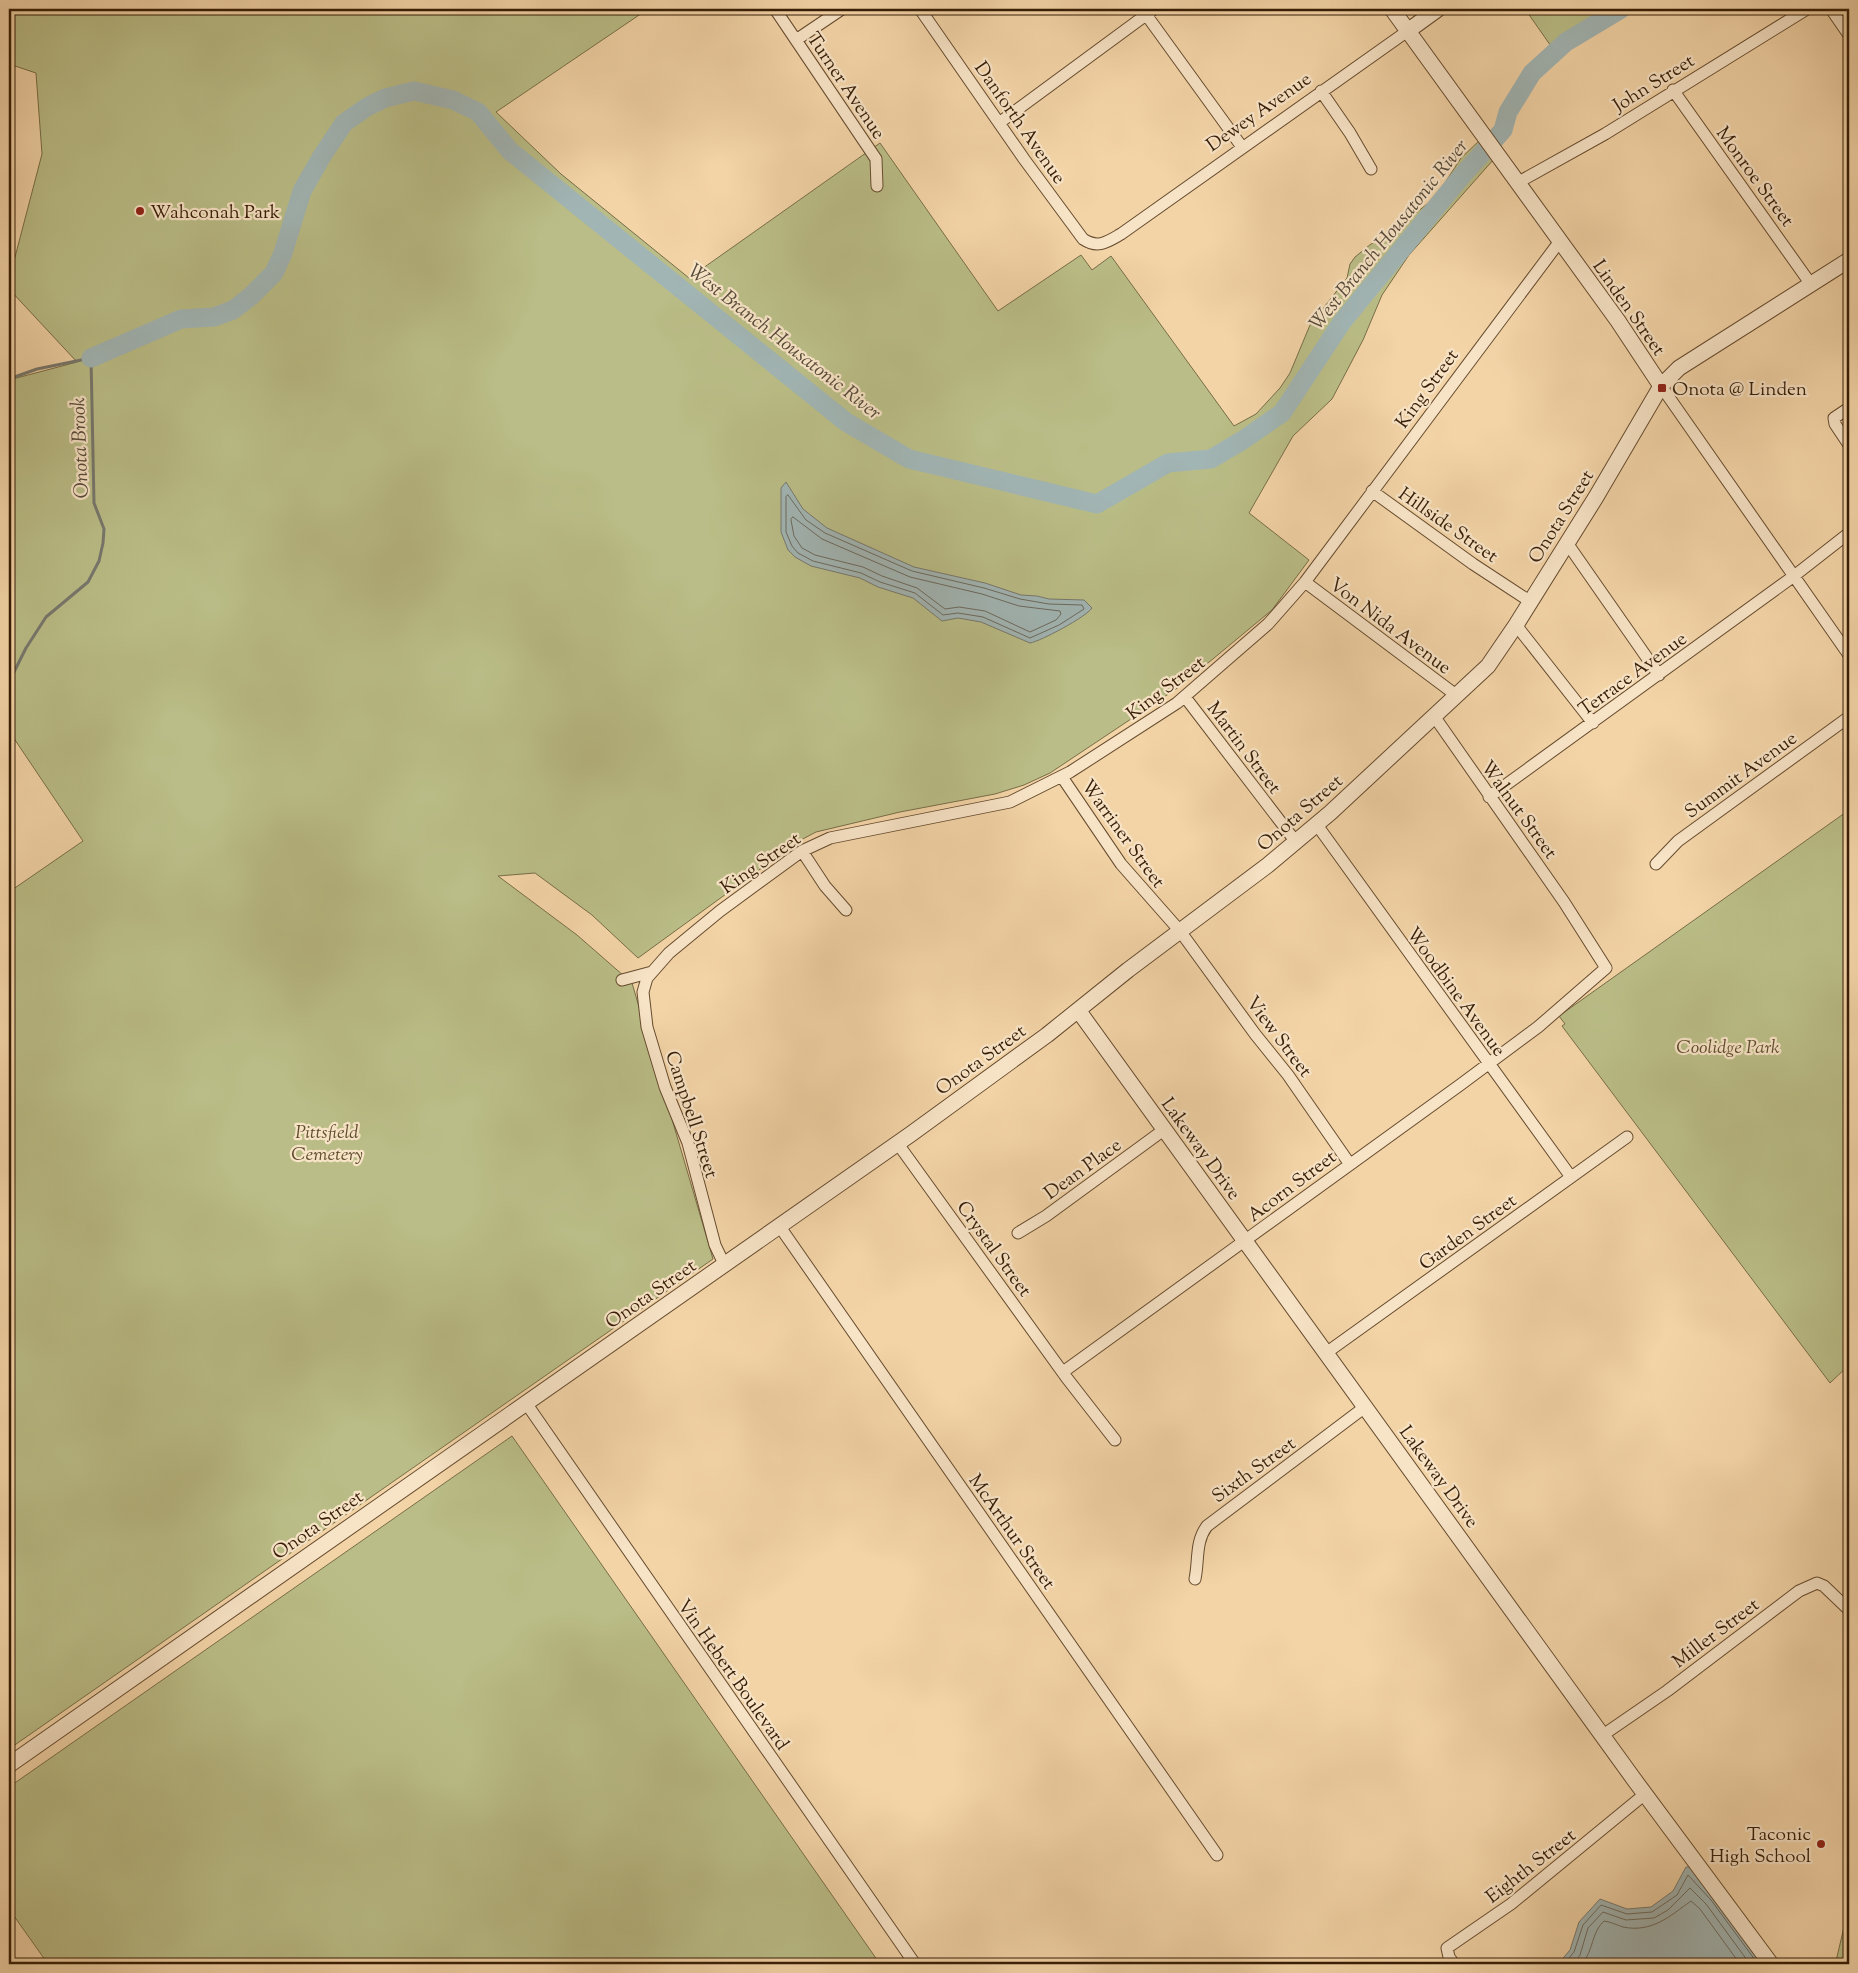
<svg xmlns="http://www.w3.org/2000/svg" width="1858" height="1973" font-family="'Sorts Mill Goudy',serif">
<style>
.green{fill:#babd87;stroke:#786d46}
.water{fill:#a1b5b4;stroke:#77786e}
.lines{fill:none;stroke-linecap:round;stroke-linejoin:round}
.shore{stroke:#6c695d;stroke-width:1}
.stream{stroke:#77786e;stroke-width:3}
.river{stroke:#a1b5b4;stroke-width:19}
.minor-casing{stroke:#664b2e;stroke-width:13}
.tertiary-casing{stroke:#664b2e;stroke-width:17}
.minor{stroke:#f7e3c6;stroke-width:11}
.tertiary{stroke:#f7e3c6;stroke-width:15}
.poi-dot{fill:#8f2418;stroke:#f7e3c6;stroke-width:2}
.labels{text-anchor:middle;stroke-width:4.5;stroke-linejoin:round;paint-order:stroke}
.street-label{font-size:19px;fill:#371d06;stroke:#f7e3c6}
.poi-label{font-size:19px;fill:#371d06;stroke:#f7e3c6;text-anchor:start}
.park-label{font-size:19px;font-style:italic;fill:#5e4d2d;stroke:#f7e3c6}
.water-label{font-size:20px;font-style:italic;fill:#574b3a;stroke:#f7e3c6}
</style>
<rect width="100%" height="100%" fill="#f3d4a7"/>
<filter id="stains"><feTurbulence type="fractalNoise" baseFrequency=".004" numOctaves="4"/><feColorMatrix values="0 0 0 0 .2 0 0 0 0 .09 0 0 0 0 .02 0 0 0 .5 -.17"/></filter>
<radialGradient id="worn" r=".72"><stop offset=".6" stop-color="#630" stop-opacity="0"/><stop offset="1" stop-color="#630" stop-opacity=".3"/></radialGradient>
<path class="green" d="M9 9H648L496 112 561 174 689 278 880 143 998 311 1081 255 1092 270 1111 256 1234 426 1256 414 1280 388 1290 373 1310 325 1347 278 1350 264 1355 257 1371 244 1388 236 1427 204 1439 192 1461 158 1480 140 1494 159 1409 255 1382 295 1363 340 1332 399 1293 436 1249 513 1309 560 1272 610 1179 687 1050 773 1024 785 995 794 900 812 816 832 799 841 638 958 592 915 535 873 498 876 577 935 632 983 713 1259 9 1749V892L83 841 9 731V380L77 362 9 289V280L42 154 36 73 9 64Z
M1525 9H1609L1553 49Z
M1849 810V1365L1830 1383 1562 1026 1565 1024 1559 1016Z
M512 1436 880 1964H48L9 1909V1787Z
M1849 1906V1964L1836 1961Z"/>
<path class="water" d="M786 482 803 509 827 528 914 567 985 583 1021 595 1037 596 1049 599 1084 600 1092 608C1086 617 1041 641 1030 643L981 622 958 618 942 621 913 598 878 587 860 578 811 566 795 557 788 550 781 532V488Z
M1686 1867H1690L1763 1964H1558L1570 1950 1579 1922 1600 1899 1627 1909 1651 1907 1673 1891Z"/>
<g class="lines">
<path class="shore" d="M788 495 806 520 825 533 912 571 984 588 1020 599 1049 604 1082 605 1084 609 1059 625 1030 638 983 617 958 613 943 615 915 593 880 582 861 573 813 561 798 553 792 546 786 532V497Z
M793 517 822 539 910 577 982 594 1019 606 1060 611 1061 614 1056 620 1030 632 985 611 959 607 945 609 917 588 882 576 863 567 815 555 802 548 794 536 791 520Z
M1564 1964 1574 1952 1583 1925 1601 1905 1627 1914 1652 1912 1677 1895 1688 1875 1711 1900 1758 1964
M1573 1964 1580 1955 1588 1928 1603 1912 1626 1920 1654 1918 1668 1910 1690 1888 1706 1904 1750 1964
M1582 1964C1594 1950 1591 1933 1604 1921 1611 1922 1617 1925 1623 1927 1652 1933 1670 1916 1691 1901L1700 1909 1740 1964"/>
<path class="stream" d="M9 379 37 369 91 358 94 503 104 529 103 543 99 561 88 582 46 617 26 648 9 682"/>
<path class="river" d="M91 358 181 319 214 317 233 310 251 296 274 273 283 253 302 191 322 156 344 123 367 107 385 98 414 91 453 100 478 112 510 151 846 422 909 459 1097 504 1168 463 1211 459 1243 440 1282 413 1342 322 1460 178 1503 130 1508 112 1532 73 1566 42 1621 9"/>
<defs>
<path id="minor" d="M775 9 876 159 877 186
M920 9 1024 159 1083 239C1098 249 1107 242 1121 234L1409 30
M1142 9 1242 147
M1831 9 1849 35
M796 40 842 9
M1673 90 1810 283
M1321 91 1350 133 1371 169
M999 123 1154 9
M1517 183 1605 134 1807 9
M1661 386 1849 655
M1849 408 1834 418 1835 424 1849 445
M1372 491 1473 564 1531 602
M1567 543 1659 675
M1305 582 1456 695
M1516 625 1593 723
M1185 697 1296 842
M1062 777 1121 864 1180 931 1255 1034 1288 1075 1349 1163
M1489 797 1794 576 1849 533
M1317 825 1571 1177
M802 851 825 886 846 910
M1656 864 1678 841 1849 717
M622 980 652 972
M898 1144 1066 1377 1115 1440
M780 1227 1217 1855
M1018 1233 1046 1216 1165 1129
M725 1266 715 1245 688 1143 665 1087 647 1027 643 992 647 978 669 953 720 911 802 851 830 838 1010 802 1070 772 1177 703 1268 624 1305 582 1560 241
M1326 1353 1627 1137
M1063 1372 1460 1085 1538 1027 1606 968 1564 902 1434 716
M526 1403 915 1964
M1195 1579C1199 1560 1195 1542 1207 1526L1365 1407
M1603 1735 1667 1691 1799 1591 1817 1583 1824 1586 1847 1608
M1454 1964 1449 1957 1447 1948 1511 1904 1645 1794"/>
<path id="tertiary" d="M1392 9 1618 321 1661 386
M1409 30 1438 9
M1078 1010 1633 1778 1771 1964
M9 1765 911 1134 1047 1035 1128 970 1268 865 1330 813 1488 666 1516 625 1596 497 1661 386 1679 368 1849 260"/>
</defs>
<use href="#minor" class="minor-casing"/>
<use href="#tertiary" class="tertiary-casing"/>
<use href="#minor" class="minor"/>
<use href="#tertiary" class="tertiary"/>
</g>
<g class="poi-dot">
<circle cx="140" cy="211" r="5"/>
<rect x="1657" y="383" width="10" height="10" rx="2.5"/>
<circle cx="1821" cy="1844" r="5"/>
</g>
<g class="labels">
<g class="street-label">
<text transform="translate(1653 82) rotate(-32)" y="7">John Street</text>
<text transform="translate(847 85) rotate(56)" y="7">Turner Avenue</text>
<text transform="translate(1258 111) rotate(-35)" y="7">Dewey Avenue</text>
<text transform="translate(1021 122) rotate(55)" y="7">Danforth Avenue</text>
<text transform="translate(1756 176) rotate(54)" y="7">Monroe Street</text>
<text transform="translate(1630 307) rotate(55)" y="7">Linden Street</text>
<text transform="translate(1426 388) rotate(-54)" y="7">King Street</text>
<text transform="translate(1560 516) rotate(-58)" y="7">Onota Street</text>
<text transform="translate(1449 524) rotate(35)" y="7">Hillside Street</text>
<text transform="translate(1391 625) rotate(37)" y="7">Von Nida Avenue</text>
<text transform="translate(1632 673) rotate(-36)" y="7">Terrace Avenue</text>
<text transform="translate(1165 687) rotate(-37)" y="7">King Street</text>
<text transform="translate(1245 747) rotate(53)" y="7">Martin Street</text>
<text transform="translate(1740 774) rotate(-36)" y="7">Summit Avenue</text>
<text transform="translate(1520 809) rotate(54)" y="7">Walnut Street</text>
<text transform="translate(1299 812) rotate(-41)" y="7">Onota Street</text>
<text transform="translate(1124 833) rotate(54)" y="7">Warriner Street</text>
<text transform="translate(760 862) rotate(-35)" y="7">King Street</text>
<text transform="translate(1457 991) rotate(54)" y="7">Woodbine Avenue</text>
<text transform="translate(1280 1036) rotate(53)" y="7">View Street</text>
<text transform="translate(980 1059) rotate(-36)" y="7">Onota Street</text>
<text transform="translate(693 1114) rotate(72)" y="7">Campbell Street</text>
<text transform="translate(1202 1148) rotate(54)" y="7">Lakeway Drive</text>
<text transform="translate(1082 1168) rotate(-36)" y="7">Dean Place</text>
<text transform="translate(1291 1185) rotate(-37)" y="7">Acorn Street</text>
<text transform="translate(1467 1231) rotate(-36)" y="7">Garden Street</text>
<text transform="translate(995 1248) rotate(54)" y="7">Crystal Street</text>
<text transform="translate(650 1293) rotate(-35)" y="7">Onota Street</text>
<text transform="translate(1253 1469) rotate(-36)" y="7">Sixth Street</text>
<text transform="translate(1440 1476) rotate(54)" y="7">Lakeway Drive</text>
<text transform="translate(317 1524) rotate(-35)" y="7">Onota Street</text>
<text transform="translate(1013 1531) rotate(55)" y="7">McArthur Street</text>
<text transform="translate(1715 1632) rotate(-37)" y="7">Miller Street</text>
<text transform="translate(734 1674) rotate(55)" y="7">Vin Hebert Boulevard</text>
<text transform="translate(1530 1865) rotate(-38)" y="7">Eighth Street</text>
</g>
<g class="poi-label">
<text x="150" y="218">Wahconah Park</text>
<text x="1672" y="395">Onota @ Linden</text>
<text x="1811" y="1840" text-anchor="end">Taconic<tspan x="1811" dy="22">High School</tspan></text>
</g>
<g class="park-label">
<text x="1728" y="1053">Coolidge Park</text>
<text x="327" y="1138">Pittsfield<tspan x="327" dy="22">Cemetery</tspan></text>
</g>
<g class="water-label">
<text transform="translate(1388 234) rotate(-51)" y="7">West Branch Housatonic River</text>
<text transform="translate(785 341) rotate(38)" y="7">West Branch Housatonic River</text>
<text transform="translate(79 448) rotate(-92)" y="7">Onota Brook</text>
</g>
</g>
<rect width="1858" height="1973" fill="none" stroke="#f3d4a7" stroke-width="30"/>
<rect x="10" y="10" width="1838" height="1953" fill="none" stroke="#371d06" stroke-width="2.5"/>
<rect x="15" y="15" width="1828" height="1943" fill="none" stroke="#371d06"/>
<rect width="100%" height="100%" filter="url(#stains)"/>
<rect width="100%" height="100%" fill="url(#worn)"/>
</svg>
